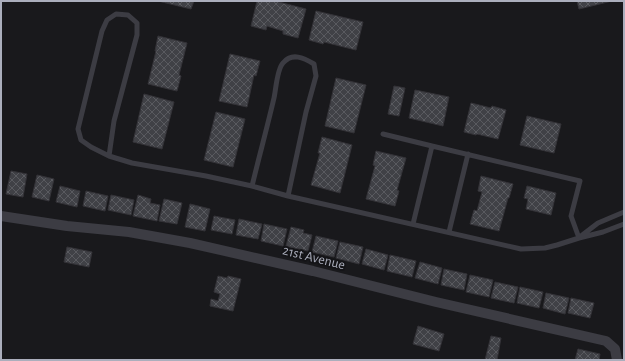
<svg xmlns="http://www.w3.org/2000/svg" width="625" height="361" font-family="'Alegreya Sans',sans-serif">
<style>
.building{fill:url(#building-cross-hatch);stroke:#343338}
.lines{fill:none;stroke-linecap:round;stroke-linejoin:round}
.lane{stroke:#3c3c43;stroke-width:5}
.street{stroke:#3c3c43;stroke-width:10}
.labels{text-anchor:middle;stroke-width:3.5;stroke-linejoin:round;paint-order:stroke}
.street-label{font-size:14px;fill:#abaebc;stroke:#141417}
</style>
<defs>
<pattern id="building-cross-hatch" width="8" height="8" patternUnits="userSpaceOnUse"><rect width="8" height="8" fill="#404146"/><path d="M0 0l8 8M0 8l8-8" fill="none" stroke="#595a5f"/></pattern>
</defs>
<rect width="100%" height="100%" fill="#19191c"/>
<path class="building" d="M158 1H194L191 9Z
M257 1H275L306 9 298 38 283 34V31L267 26 266 30 251 26Z
M577 1H612L579 9Z
M316 11 363 22 356 50 324 42 323 44 309 40Z
M158 36 187 43 179 75 181 76 177 91 148 84 156 51H155Z
M230 54 260 61 256 76 254 75 247 107 219 101Z
M336 78 366 85 354 133 325 126Z
M394 86 405 88 399 116 388 114Z
M415 90 449 97 443 126 409 118Z
M144 94 174 102 162 149 133 142Z
M471 103 491 108 492 106 506 110 498 139 477 134 476 135 464 132Z
M216 112 245 119 233 167 204 160Z
M527 116 561 124 554 153 520 145Z
M322 137 352 145 340 193 311 185 320 153H318Z
M376 151 406 158 397 190 399 191 395 206 366 199 375 166 373 165Z
M11 171 27 174 23 197 6 194Z
M37 175 54 179 49 201 32 197Z
M481 176 513 184 509 198H508L499 231 470 224 474 210 477 211 482 192 478 191Z
M60 186 80 191 77 207 56 202Z
M527 186 556 193 551 215 526 209 528 199 524 198Z
M86 191 108 196 105 211 83 206Z
M111 195 134 200 131 215 108 210Z
M138 195 151 199 150 203 160 205 157 221 133 216Z
M164 199 182 203 177 224 159 221Z
M190 204 210 209 205 231 185 227Z
M214 216 235 220 232 234 211 230Z
M239 219 262 224 258 239 236 235Z
M264 224 287 229 283 246 261 241Z
M291 227 304 230 303 233 312 235 308 251 286 246Z
M316 236 338 241 334 257 312 252Z
M340 242 363 247 359 264 336 258Z
M67 247 92 252 89 267 64 262Z
M366 249 388 255 384 270 362 264Z
M390 255 416 261 412 277 387 271Z
M420 262 442 268 438 284 415 278Z
M444 269 467 274 464 290 441 285Z
M470 275 493 280 489 297 466 292Z
M218 276 227 278 228 276 241 279 233 311 210 306 211 299 218 301 220 294 214 292Z
M495 282 518 287 514 303 491 298Z
M520 287 543 292 539 308 517 303Z
M546 293 569 298 565 314 543 308Z
M571 298 594 303 590 318 568 313Z
M418 326 444 334 439 351 413 344Z
M491 336 501 338 497 360H485Z
M578 349 600 354 599 360H575Z"/>
<g class="lines">
<path class="lane" d="M116 14 128 15 137 23V35L114 121 109 156 91 147 81 140 78 129 102 31 107 20Z
M383 134 432 146
M109 156 132 163 206 176 252 186 288 196 521 249 545 248 557 245 579 238 603 232 624 224
M252 186C259 157 267 128 274 98 276 89 277 69 283 63 292 52 304 58 314 64L316 76 306 112 288 196
M413 224 432 146 580 181 571 216 579 238
M449 232 468 154
M581 236 598 223 624 212"/>
<path class="street" d="M1 216 67 226 129 232 190 243 313 271 436 302 606 341 615 349 617 360"/>
</g>
<g class="labels">
<g class="street-label">
<text transform="translate(314 257) rotate(14)" y="5">21st Avenue</text>
</g>
</g>
<rect width="625" height="361" fill="none" stroke="#abaebc" stroke-width="4"/>
</svg>
